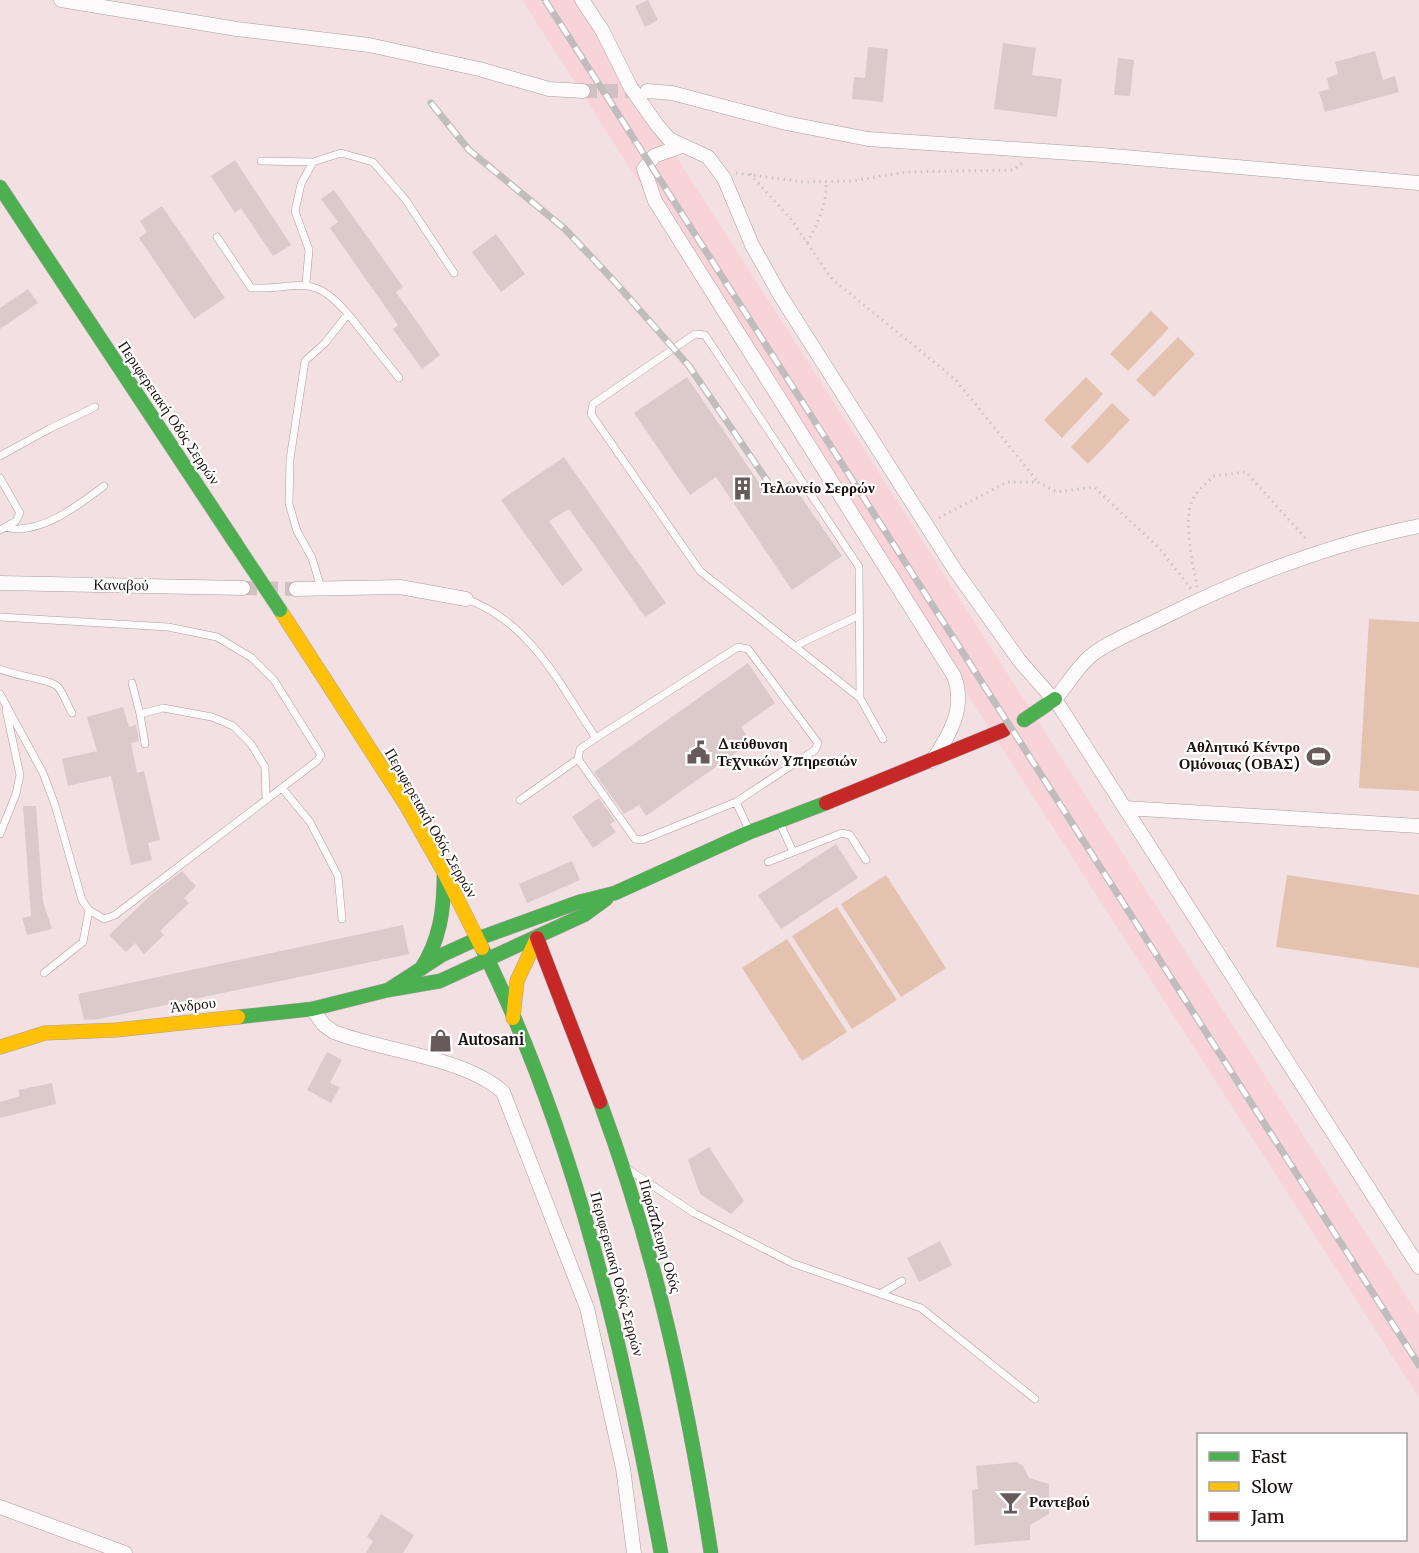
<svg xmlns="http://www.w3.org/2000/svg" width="1419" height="1553" font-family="Merriweather,serif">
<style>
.built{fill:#f8d4d8}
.green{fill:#e3c3b0}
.building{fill:#dacaca}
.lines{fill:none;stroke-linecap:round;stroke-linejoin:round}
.street-tunnel{stroke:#d2c1c3;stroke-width:14;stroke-dasharray:14 7;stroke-linecap:butt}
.lane-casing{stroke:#ac9d9f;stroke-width:8}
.street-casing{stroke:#ac9d9f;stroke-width:15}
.fast-casing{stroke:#ac9d9f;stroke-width:15}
.slow-casing{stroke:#ac9d9f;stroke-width:15}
.jam-casing{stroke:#ac9d9f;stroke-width:15}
.path{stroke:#cbc4c5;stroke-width:3;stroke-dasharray:1.5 4.5;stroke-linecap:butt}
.lane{stroke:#fdfafb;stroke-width:7}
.street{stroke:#fdfafb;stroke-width:14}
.fast{stroke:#4caf50;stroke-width:14}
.slow{stroke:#ffc107;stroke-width:14}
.jam{stroke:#c62828;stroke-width:14}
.rail-casing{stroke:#c2bdbd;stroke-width:7}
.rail{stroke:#fff;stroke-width:4.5;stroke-dasharray:14;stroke-linecap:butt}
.fast-bridge-casing{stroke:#c9c0c0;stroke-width:15;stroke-linecap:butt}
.fast-bridge{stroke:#4caf50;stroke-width:14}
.labels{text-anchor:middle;stroke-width:4.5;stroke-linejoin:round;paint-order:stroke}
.street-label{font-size:15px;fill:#1d1011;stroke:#fff}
.poi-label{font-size:15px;font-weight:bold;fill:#1d1011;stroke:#fff;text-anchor:start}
</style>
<rect width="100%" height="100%" fill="#f2e0e2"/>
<path class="built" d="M522 0H576L1419 1316V1398Z"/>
<path class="green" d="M1151 311 1169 328 1128 371 1110 354Z
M1178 337 1195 354 1154 397 1136 380Z
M1086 377 1103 394 1062 438 1044 420Z
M1112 403 1130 420 1088 464 1071 447Z
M1369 619 1419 622V791L1359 788Z
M886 875 946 968 901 997 841 904Z
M1287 875 1419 895V968L1276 947Z
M837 907 897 1000 852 1029 792 936Z
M787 939 847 1032 802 1061 742 968Z"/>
<path class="building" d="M648 0 658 20 645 27 635 6Z
M1003 43 1036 48 1032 75 1062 79 1057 117 994 109Z
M868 47 888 49 883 102 852 99 854 77 865 78Z
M1375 51 1383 80 1395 76 1399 92 1325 112 1319 92 1329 89 1327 78 1338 74 1335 62Z
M1118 58 1134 60 1130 96 1114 95Z
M235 160 291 245 273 256 241 208 235 213 211 176Z
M334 190 403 287 396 292 440 355 422 369 393 329 398 325 330 228 338 222 321 199Z
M162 206 225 298 194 319 139 238 147 232 140 221Z
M496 234 525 274 501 292 472 252Z
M28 289 38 303 0 329V308Z
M687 377 768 496 790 481 842 556 792 590 716 477 690 495 634 413Z
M564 457 666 603 645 617 569 509 549 521 583 570 562 586 501 500Z
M748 663 775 703 741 727 751 742 646 816 639 805 624 814 594 772Z
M123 707 129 727 136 725 139 741 131 743 137 773 144 771 160 840 148 843 152 860 131 865 111 776 68 786 62 759 97 751 87 717Z
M599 798 615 821 610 824 616 832 593 848 572 817Z
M23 806H36L43 902 52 929 27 935 22 918 31 916Z
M836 844 858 878 781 929 758 895Z
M572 861 580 880 527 903 519 884Z
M182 871 196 886 184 898 189 903 160 931 164 935 144 954 135 943 126 952 109 935 152 894Z
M403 925 409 954 99 1019 84 1020 78 994Z
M327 1052 342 1060 330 1083 340 1087 331 1103 307 1090Z
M52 1083 56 1104 0 1118V1102L20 1096 18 1090Z
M709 1147 744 1201 731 1214 700 1194 688 1160Z
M940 1241 952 1265 919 1282 907 1258Z
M1017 1462 1023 1466 1029 1478 1049 1484V1514L1030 1525V1540L975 1545 972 1490 978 1489 976 1466Z
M381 1514 414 1535 403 1553H366L373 1541 367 1537Z"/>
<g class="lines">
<path class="street-tunnel" d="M583 91H641
M243 588 296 589"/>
<defs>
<path id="lane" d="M261 161 313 162
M217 237 251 288C300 290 311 271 348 314L325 343 305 361 290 459 289 504 297 531 312 558 321 588
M306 283 309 250 295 211 301 184 313 162 341 153 373 162 405 199 454 273
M348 314 399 378
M0 456 49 429 95 407
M0 478 20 513 16 521 0 530
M5 527C38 537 79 505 104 486
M466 599C531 622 559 684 596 738L738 647 748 649 818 743 815 750 736 802 749 830
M0 617 168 627 217 637 252 658 274 680 321 755 317 761 115 915 104 919 89 910 82 900 55 805 43 773 0 694
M795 646 860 615
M0 669C14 676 51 679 58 687 64 694 67 705 72 713
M132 683 140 714 163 708 212 717 233 726 251 744 265 767 266 800
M860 698 859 567 705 335 695 334 593 404 591 414 700 571 860 698 883 739
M140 714 145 744
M596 738 580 749 578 759 635 839 642 840 736 802
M282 788 310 822 338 876 342 919
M520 800 578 759
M779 821 793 852
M0 834 16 794 20 775 6 710
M768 862 842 833 850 835 866 860
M44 973 83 942 89 910
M629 1170 694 1213 792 1263 921 1308 1035 1399
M880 1294 902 1281"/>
<path id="street" d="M61 0 237 29 369 45 479 69 549 89 583 91
M582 0 602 30 631 88 657 125 669 139 708 157 724 178 752 245 780 295 955 570 1019 660 1060 707 1419 1267
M647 91 672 93 786 123 868 139 1102 155 1419 183
M682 146 654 156 644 169 655 201 954 676C966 707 950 735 932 761
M0 583 243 588
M296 589 400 587 466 599
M1055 699C1068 685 1077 666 1093 654 1113 639 1139 630 1162 618 1244 577 1329 544 1419 526
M1125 808 1419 826
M312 1009 324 1025 334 1032C382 1051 464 1057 503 1092L587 1308 623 1468 634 1553
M0 1507 125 1553"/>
<path id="fast" d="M0 187 236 544
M1024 720 1055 699
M482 948C576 1137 623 1347 661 1553
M421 969C440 940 444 910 444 876
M388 990 442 955 477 939 579 902 615 893 750 832 826 803
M238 1017 312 1009 388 990 440 981 584 915 606 899
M600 1102C655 1250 687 1397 711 1553"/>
<path id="slow" d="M280 610 406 805 444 872 482 948
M513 1018 517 981 537 938
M0 1047 45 1033 116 1030 238 1017"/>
<path id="jam" d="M826 803 1004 730
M537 938 600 1102"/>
</defs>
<use href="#lane" class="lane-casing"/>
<use href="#street" class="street-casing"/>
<use href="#fast" class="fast-casing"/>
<use href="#slow" class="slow-casing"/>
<use href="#jam" class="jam-casing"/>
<path class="path" d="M736 173 804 182 852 181 906 172 1013 170 1022 163
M750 174 790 218 832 279 956 380 1038 482
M807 243C817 224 827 205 826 183
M939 518 1007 482H1038L1057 492 1094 487 1160 549 1191 589
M1197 587C1193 565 1183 521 1192 501 1197 491 1206 483 1214 476L1246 472 1308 541"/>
<use href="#lane" class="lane"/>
<use href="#street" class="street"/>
<use href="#fast" class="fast"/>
<use href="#slow" class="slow"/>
<use href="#jam" class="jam"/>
<defs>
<path id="rail" d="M545 0 1419 1365
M431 103 469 150 565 229 615 282 689 366 768 482"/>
</defs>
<use href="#rail" class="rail-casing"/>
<use href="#rail" class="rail"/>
<defs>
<path id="fast-bridge" d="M236 544 280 610"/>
</defs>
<use href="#fast-bridge" class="fast-bridge-casing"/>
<use href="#fast-bridge" class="fast-bridge"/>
</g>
<defs>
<symbol id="building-bare" viewBox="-9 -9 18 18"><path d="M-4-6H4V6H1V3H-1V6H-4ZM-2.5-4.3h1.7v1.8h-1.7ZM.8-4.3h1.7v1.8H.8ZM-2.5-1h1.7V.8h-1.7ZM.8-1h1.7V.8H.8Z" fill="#68595a" stroke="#fff" stroke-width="2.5" paint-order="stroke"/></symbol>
<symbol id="civic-bare" viewBox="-9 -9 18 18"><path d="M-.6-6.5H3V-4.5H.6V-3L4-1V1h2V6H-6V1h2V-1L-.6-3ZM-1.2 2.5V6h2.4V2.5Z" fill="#68595a" stroke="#fff" stroke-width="2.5" paint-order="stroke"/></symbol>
<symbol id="stadium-bare" viewBox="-9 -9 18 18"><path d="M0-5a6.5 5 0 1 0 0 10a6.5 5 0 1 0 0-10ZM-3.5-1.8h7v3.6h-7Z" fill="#68595a" stroke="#fff" stroke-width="2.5" paint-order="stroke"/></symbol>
<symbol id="shop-bare" viewBox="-9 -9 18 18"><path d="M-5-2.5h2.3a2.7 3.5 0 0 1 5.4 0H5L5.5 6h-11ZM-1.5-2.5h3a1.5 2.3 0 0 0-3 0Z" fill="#68595a" stroke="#fff" stroke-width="2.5" paint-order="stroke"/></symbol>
<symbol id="bar-bare" viewBox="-9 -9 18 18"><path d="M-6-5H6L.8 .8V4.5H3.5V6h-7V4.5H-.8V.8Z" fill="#68595a" stroke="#fff" stroke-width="2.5" paint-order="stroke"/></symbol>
</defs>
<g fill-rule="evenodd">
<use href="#building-bare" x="726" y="472" width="33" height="33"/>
<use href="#civic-bare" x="682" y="736" width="33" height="33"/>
<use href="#stadium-bare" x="1302" y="740" width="33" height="33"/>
<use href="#shop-bare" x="424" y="1024" width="33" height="33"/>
<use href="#bar-bare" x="994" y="1486" width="33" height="33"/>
</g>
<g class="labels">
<g class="street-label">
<text transform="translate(169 413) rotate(56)" y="5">Περιφερειακή Οδός Σερρών</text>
<text transform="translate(121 585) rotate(1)" y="5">Καναβού</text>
<text transform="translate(431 823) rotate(60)" y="5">Περιφερειακή Οδός Σερρών</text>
<text transform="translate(193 1005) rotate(-6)" y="5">Άνδρου</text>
<text transform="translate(660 1236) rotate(74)" y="5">Παράπλευρη Οδός</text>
<text transform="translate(617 1274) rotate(75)" y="5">Περιφερειακή Οδός Σερρών</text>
</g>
<g class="poi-label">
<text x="761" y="493">Τελωνείο Σερρών</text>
<text x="717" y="749">Διεύθυνση<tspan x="717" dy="17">Τεχνικών Υπηρεσιών</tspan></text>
<text x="1300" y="752" text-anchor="end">Αθλητικό Κέντρο<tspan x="1300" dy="17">Ομόνοιας (ΟΒΑΣ)</tspan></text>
<text x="458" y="1045">Autosani</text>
<text x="1029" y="1507">Ραντεβού</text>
</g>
</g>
<rect x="1197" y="1433" width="210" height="108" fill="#ffffff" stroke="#a59fa0" stroke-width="1.5"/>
<rect x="1209" y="1452" width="30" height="9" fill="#4caf50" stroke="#a59fa0" stroke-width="1.5"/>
<text x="1251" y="1463" font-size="18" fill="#1d1011">Fast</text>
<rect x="1209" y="1482" width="30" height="9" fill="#ffc107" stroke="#a59fa0" stroke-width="1.5"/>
<text x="1251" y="1493" font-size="18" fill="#1d1011">Slow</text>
<rect x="1209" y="1512" width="30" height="9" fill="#c62828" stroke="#a59fa0" stroke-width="1.5"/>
<text x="1251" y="1523" font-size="18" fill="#1d1011">Jam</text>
</svg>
